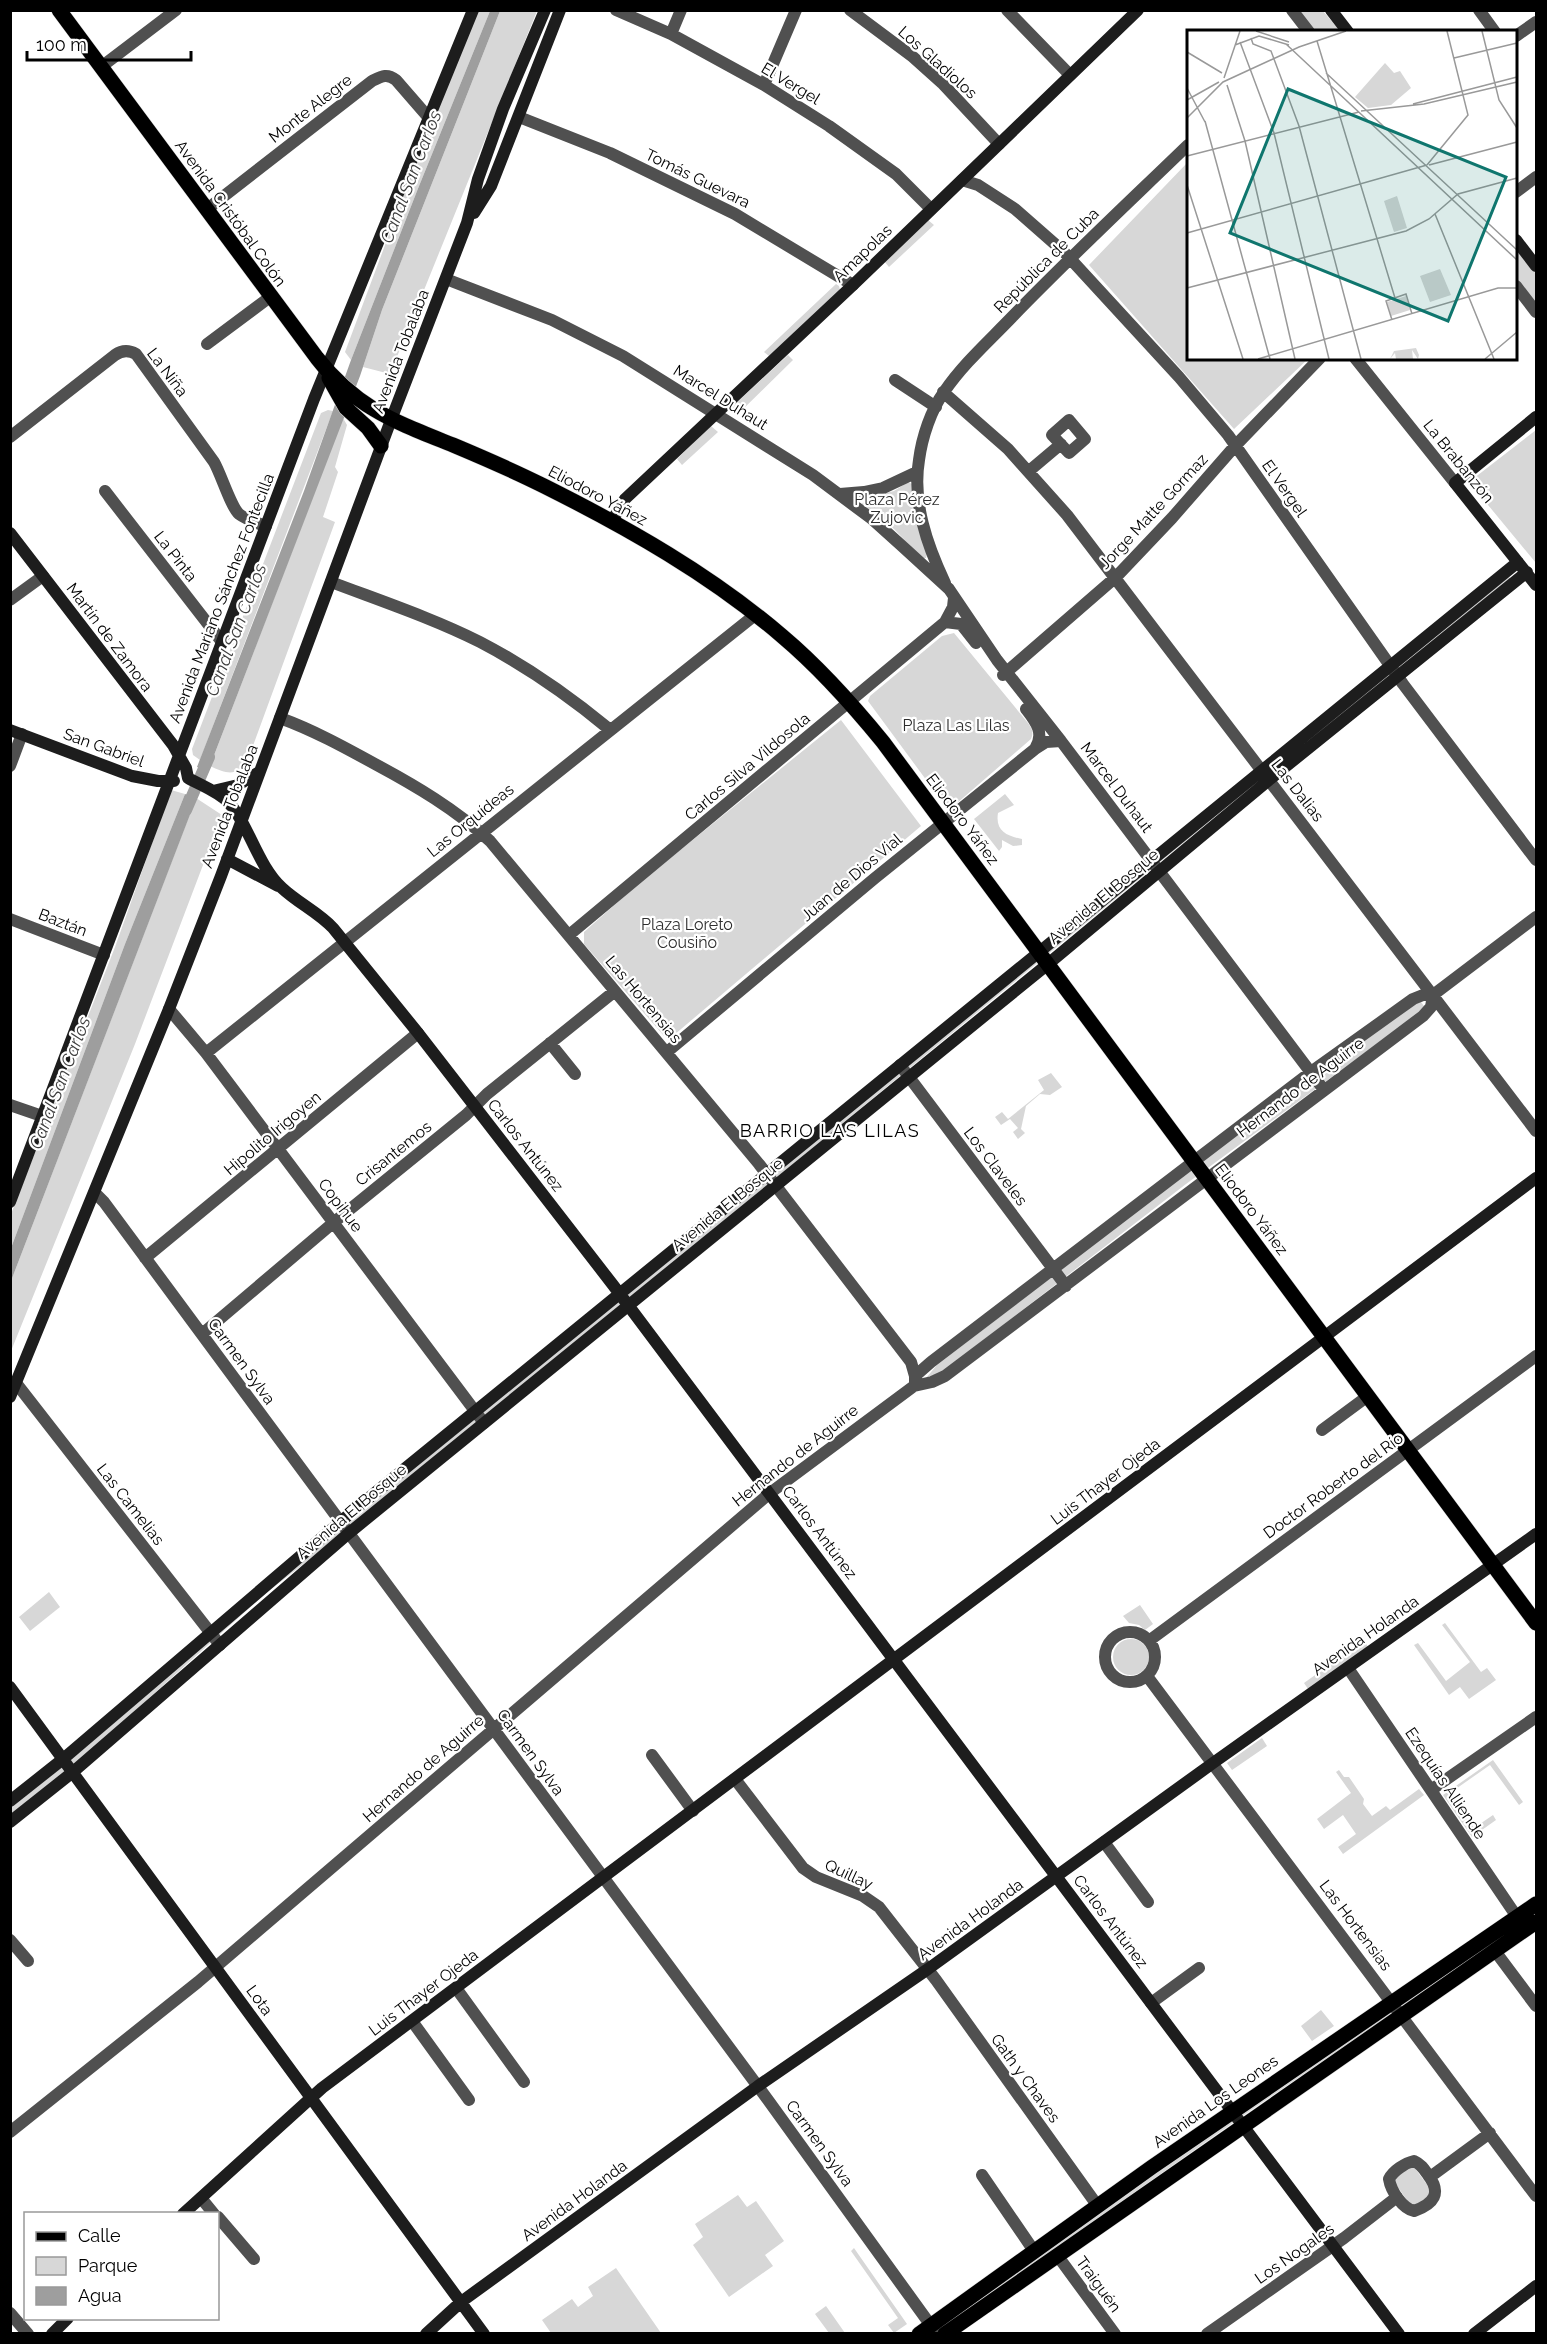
<svg xmlns="http://www.w3.org/2000/svg" width="1547" height="2344" font-family="Raleway,sans-serif">
<style>
.green{fill:#d7d7d7}
.water{fill:#9e9e9e}
.lines{fill:none;stroke-linecap:round;stroke-linejoin:round}
.canal{stroke:#9e9e9e;stroke-width:12}
.primary-casing{stroke:#dbdbdb;stroke-width:16}
.street{stroke:#505050;stroke-width:12}
.secondary{stroke:#1d1d1d;stroke-width:12}
.primary{stroke:#000;stroke-width:15}
.labels{text-anchor:middle;stroke-width:4.5;stroke-linejoin:round;paint-order:stroke}
.street-label{font-size:16px;fill:#000;stroke:#fff}
.park-label{font-size:16px;fill:#2e2e2e;stroke:#fff}
.water-label{font-size:18px;font-style:italic;fill:#3f3f3f;stroke:#fff}
.neighbourhood-label{font-size:18px;letter-spacing:1.5px;fill:#000;stroke:#fff}
.inset-road{fill:none;stroke:#999;stroke-width:1.5}
.view{fill:#0f766e;fill-opacity:0.15;stroke:#0f766e;stroke-width:3}
.inset-edge{fill:none;stroke:#000;stroke-width:3}
</style>
<rect width="100%" height="100%" fill="#fff"/>
<path class="green" d="M476 11H490L417 191 351 360 345 352 433 117Z
M500 11H537L390 374 363 367 382 310Z
M1298 11H1323L1340 31H1315Z
M1188 162V358L1308 359 1234 429 1089 265Z
M928 220 934 225 889 267 884 261Z
M1516 247 1536 274V306L1516 280Z
M836 284 839 286 840 290 769 356 764 352Z
M788 355 793 360 738 414 731 408Z
M328 410 333 411 200 760 193 755 192 749 321 413Z
M343 418 347 425 335 467 338 472 323 517 335 522 250 754C239 776 231 776 210 766Z
M711 426 718 432 682 465 677 459Z
M1536 430V563L1469 482Z
M908 482 912 484C912 509 919 531 927 554L926 558H922L894 529 862 504 866 498 894 491Z
M1509 577 1512 580 1294 752 354 1525 266 1593 89 1752 11 1816V1808L86 1747 221 1630 546 1359 1404 660Z
M954 633 1028 723C1032 729 1034 732 1031 739L956 804H945L941 800 868 701 870 696 942 636Z
M841 720 921 826 674 1035 664 1036 584 944V932L637 885Z
M171 790 185 794 125 944 11 1248V1214L115 947Z
M1005 794 1014 805 998 813C995 831 1007 836 1022 839V845L1013 846 1002 840V847L999 851 974 819Z
M196 798 222 815 135 1044 11 1351V1281Z
M1421 1002 1424 1006 1423 1010 1186 1184 942 1372 926 1378 937 1365 1214 1152 1415 1003Z
M1051 1073 1062 1087 1050 1095 1040 1094 1026 1106 1021 1129 1025 1133 1018 1139 1013 1132 1018 1128 1010 1119 1001 1125 995 1117 1002 1112 1008 1119 1044 1090 1038 1080Z
M49 1592 60 1607 30 1631 19 1617Z
M1140 1605 1153 1624 1145 1630 1139 1625 1129 1623 1123 1616Z
M1445 1623 1481 1672 1487 1668 1496 1680 1469 1699 1460 1687 1449 1695 1414 1645 1418 1643 1446 1681 1470 1662 1442 1625Z
M1113 1657a18 18 0 1 1 36 0a18 18 0 1 1-36 0Z
M1364 1640 1368 1647 1308 1689 1304 1683Z
M1262 1738 1267 1746 1232 1770 1227 1763Z
M1493 1760 1523 1802 1519 1805 1490 1765 1450 1793 1474 1828 1493 1815 1496 1820 1472 1837 1443 1795Z
M1339 1770 1344 1777H1349L1364 1799 1363 1804 1372 1816 1386 1806 1390 1810 1419 1789 1424 1795 1343 1854 1338 1847 1356 1834 1343 1815 1324 1829 1317 1819 1351 1793 1336 1772Z
M1536 1910V1915L1247 2113 951 2322 949 2320 1214 2130Z
M1321 2010 1334 2026 1312 2041 1301 2026Z
M1414 2167 1431 2190 1430 2196 1417 2205 1409 2203 1395 2183V2175Z
M738 2195 747 2207 756 2201 784 2241 765 2255 773 2266 729 2297 693 2245 703 2237 695 2224Z
M854 2248 907 2324 894 2333 888 2325 898 2318 851 2251Z
M616 2268 661 2333H551L542 2320 572 2299 578 2307 593 2296 588 2287Z
M826 2306 845 2333H829L815 2314Z"/>
<path class="water" d="M490 11H500L382 310 360 376 208 771 197 767 304 491 351 360 417 191Z
M185 794 196 799 11 1281V1248L125 944Z"/>
<g class="lines">
<path class="canal" d="M186 810 209 757"/>
<defs>
<path id="primary" d="M59 10 317 358C357 409 396 422 453 445 484 458 514 471 544 486 628 528 711 575 782 636 820 668 852 704 883 742L1536 1623
M329 378 346 408 368 428 381 446
M919 2334 1152 2167 1536 1904
M945 2334 1536 1922"/>
</defs>
<use href="#primary" class="primary-casing"/>
<path class="street" d="M616 10 671 34 764 85 829 126 896 174 931 209
M850 10 913 57 942 83 999 144
M1007 10 1070 75
M1292 10 1309 32
M1479 10 1495 32
M671 34 681 10
M1516 36 1536 22
M101 67 176 10
M764 85 796 10
M519 117 610 153 735 214 853 285
M962 180 978 185 1015 209 1064 252 1179 377 1228 435 1403 684 1536 860
M1516 192 1536 177
M206 210 372 81C382 76 387 73 396 80L429 118
M446 279 552 320 623 356 813 475 872 519 902 546 949 589 997 660 1061 741 1324 1090
M1516 286 1536 312
M207 344 270 297
M1355 358 1455 483
M895 380 936 407
M943 392 1008 449 1067 515 1536 1131
M1069 420 1085 439 1069 453 1052 435Z
M10 437 115 355C122 350 129 350 136 354L214 462C221 474 231 507 239 514 247 520 257 523 266 526
M1029 471 1061 444
M105 491 222 642
M840 494 864 492 883 488 917 472
M331 582C381 601 432 618 480 642 526 666 569 696 609 729
M945 583C927 545 912 502 919 460 922 437 931 410 944 392 963 364 989 341 1012 317 1069 258 1129 202 1188 145
M10 600 43 576
M945 622 961 624 976 643
M1003 675 1116 577 1172 518 1235 446 1320 358
M1026 709C1036 722 1045 733 1035 749
M280 718C313 730 344 747 375 764 416 786 455 809 490 841L759 1164 911 1362 915 1376
M10 766 22 734
M10 919 104 955
M569 935 945 622 953 607 954 598
M169 1009 206 1053 484 1423
M550 1043 575 1074
M667 1052 875 878 1035 749 1046 742 1061 741
M206 1053 755 615
M900 1065 1066 1286
M10 1105 42 1116
M95 1193 104 1202 768 2100 937 2334
M145 1258 418 1033
M202 1334 333 1223 466 1115 487 1094 615 991
M915 1382V1376L931 1362 1311 1072 1413 999 1423 995H1433L1536 917
M16 1383 220 1645
M1322 1430 1368 1396
M1105 1657a25 25 0 1 1 50 0a25 25 0 1 1-50 0Z
M1150 1640 1536 1356
M1348 1668 1517 1917
M1147 1676 1536 2196
M652 1755 693 1811
M735 1779 803 1868 816 1877 863 1896 879 1907 936 1980 1097 2205
M1431 1790 1536 1717
M1104 1842 1148 1902
M10 1940 28 1961
M1495 1951 1536 2006
M456 1988 524 2082
M1151 2003 1199 1968
M412 2021 469 2100
M10 2132 198 1982 770 1493 914 1386 932 1382 945 1376 1423 1016 1431 1007 1433 995
M1414 2161C1421 2164 1424 2169 1428 2175 1442 2193 1434 2204 1414 2211 1402 2208 1391 2191 1389 2179 1393 2171 1405 2163 1414 2161Z
M982 2175 1034 2251
M1430 2177 1490 2133
M201 2198 214 2214
M218 2217 254 2259
M1057 2255 1115 2334
M10 2313 28 2334
M1207 2334 1344 2238 1397 2197"/>
<path class="secondary" d="M1331 10 1348 32
M474 213 491 186 560 10
M1516 240 1536 266
M1536 417 1455 483 1536 585
M612 521 625 499 853 285 1138 10
M10 533 173 745 186 768 188 778
M10 730 132 776 158 781H174
M188 778C202 786 217 791 228 802 249 824 257 865 282 888 298 903 318 912 333 928L418 1033 613 1285 1399 2334
M213 791 238 785 259 772
M227 859 278 886
M10 1202 314 399 473 10
M10 1397 169 1009 221 876 391 420 467 223 478 179 503 109 545 10
M10 1687 484 2334
M10 1801 63 1759 359 1506 1518 562
M10 1822 73 1772 349 1533 1048 964 1269 780 1527 572
M183 2214 322 2088 1536 1178
M52 2334 68 2318
M426 2334 461 2302 758 2086 928 1969 1213 1763 1536 1534
M1474 2334 1536 2286"/>
<use href="#primary" class="primary"/>
</g>
<g class="labels">
<g class="street-label">
<text transform="translate(938 62) rotate(42)" y="6">Los Gladiolos</text>
<text transform="translate(791 83) rotate(31)" y="6">El Vergel</text>
<text transform="translate(310 108) rotate(-38)" y="6">Monte Alegre</text>
<text transform="translate(698 178) rotate(26)" y="6">Tomás Guevara</text>
<text transform="translate(231 213) rotate(54)" y="6">Avenida Cristóbal Colón</text>
<text transform="translate(862 253) rotate(-44)" y="6">Amapolas</text>
<text transform="translate(1046 260) rotate(-45)" y="6">República de Cuba</text>
<text transform="translate(400 351) rotate(-69)" y="6">Avenida Tobalaba</text>
<text transform="translate(168 372) rotate(53)" y="6">La Niña</text>
<text transform="translate(721 397) rotate(32)" y="6">Marcel Duhaut</text>
<text transform="translate(1459 461) rotate(51)" y="6">La Brabanzón</text>
<text transform="translate(1285 488) rotate(55)" y="6">El Vergel</text>
<text transform="translate(598 495) rotate(28)" y="6">Eliodoro Yáñez</text>
<text transform="translate(1153 511) rotate(-47)" y="6">Jorge Matte Gormaz</text>
<text transform="translate(176 556) rotate(52)" y="6">La Pinta</text>
<text transform="translate(221 598) rotate(-69)" y="6">Avenida Mariano Sánchez Fontecilla</text>
<text transform="translate(110 637) rotate(53)" y="6">Martín de Zamora</text>
<text transform="translate(104 747) rotate(20)" y="6">San Gabriel</text>
<text transform="translate(747 766) rotate(-40)" y="6">Carlos Silva Vildosola</text>
<text transform="translate(1117 787) rotate(53)" y="6">Marcel Duhaut</text>
<text transform="translate(1298 790) rotate(52)" y="6">Las Dalias</text>
<text transform="translate(229 806) rotate(-69)" y="6">Avenida Tobalaba</text>
<text transform="translate(963 819) rotate(53)" y="6">Eliodoro Yáñez</text>
<text transform="translate(470 820) rotate(-39)" y="6">Las Orquídeas</text>
<text transform="translate(851 877) rotate(-40)" y="6">Juan de Dios Vial</text>
<text transform="translate(1103 896) rotate(-40)" y="6">Avenida El Bosque</text>
<text transform="translate(63 922) rotate(21)" y="6">Baztán</text>
<text transform="translate(644 999) rotate(50)" y="6">Las Hortensias</text>
<text transform="translate(1300 1087) rotate(-37)" y="6">Hernando de Aguirre</text>
<text transform="translate(272 1133) rotate(-40)" y="6">Hipolito Irigoyen</text>
<text transform="translate(526 1145) rotate(52)" y="6">Carlos Antúnez</text>
<text transform="translate(393 1153) rotate(-39)" y="6">Crisantemos</text>
<text transform="translate(996 1166) rotate(53)" y="6">Los Claveles</text>
<text transform="translate(727 1204) rotate(-39)" y="6">Avenida El Bosque</text>
<text transform="translate(341 1205) rotate(53)" y="6">Copihue</text>
<text transform="translate(1252 1209) rotate(53)" y="6">Eliodoro Yáñez</text>
<text transform="translate(242 1361) rotate(54)" y="6">Carmen Sylva</text>
<text transform="translate(795 1455) rotate(-38)" y="6">Hernando de Aguirre</text>
<text transform="translate(1105 1481) rotate(-37)" y="6">Luis Thayer Ojeda</text>
<text transform="translate(1333 1485) rotate(-36)" y="6">Doctor Roberto del Río</text>
<text transform="translate(131 1504) rotate(52)" y="6">Las Camelias</text>
<text transform="translate(351 1511) rotate(-40)" y="6">Avenida El Bosque</text>
<text transform="translate(820 1532) rotate(53)" y="6">Carlos Antúnez</text>
<text transform="translate(1365 1635) rotate(-35)" y="6">Avenida Holanda</text>
<text transform="translate(531 1752) rotate(54)" y="6">Carmen Sylva</text>
<text transform="translate(423 1768) rotate(-41)" y="6">Hernando de Aguirre</text>
<text transform="translate(1446 1783) rotate(56)" y="6">Ezequías Alliende</text>
<text transform="translate(849 1874) rotate(25)" y="6">Quillay</text>
<text transform="translate(970 1919) rotate(-36)" y="6">Avenida Holanda</text>
<text transform="translate(1111 1921) rotate(53)" y="6">Carlos Antúnez</text>
<text transform="translate(1356 1925) rotate(53)" y="6">Las Hortensias</text>
<text transform="translate(423 1992) rotate(-37)" y="6">Luis Thayer Ojeda</text>
<text transform="translate(260 2000) rotate(54)" y="6">Lota</text>
<text transform="translate(1026 2078) rotate(54)" y="6">Gath y Chaves</text>
<text transform="translate(1215 2101) rotate(-35)" y="6">Avenida Los Leones</text>
<text transform="translate(820 2143) rotate(54)" y="6">Carmen Sylva</text>
<text transform="translate(574 2200) rotate(-36)" y="6">Avenida Holanda</text>
<text transform="translate(1294 2253) rotate(-35)" y="6">Los Nogales</text>
<text transform="translate(1099 2284) rotate(54)" y="6">Traiguén</text>
</g>
<g class="park-label">
<text x="897" y="505">Plaza Pérez<tspan x="897" dy="18">Zujovic</tspan></text>
<text x="956" y="731">Plaza Las Lilas</text>
<text x="687" y="930">Plaza Loreto<tspan x="687" dy="18">Cousiño</tspan></text>
</g>
<g class="water-label">
<text transform="translate(411 177) rotate(-69)" y="6">Canal San Carlos</text>
<text transform="translate(236 630) rotate(-69)" y="6">Canal San Carlos</text>
<text transform="translate(60 1083) rotate(-69)" y="6">Canal San Carlos</text>
</g>
<g class="neighbourhood-label">
<text x="830" y="1137">BARRIO LAS LILAS</text>
</g>
</g>
<g transform="translate(1187 30)">
<rect width="330" height="330" fill="#fff"/>
<path d="M198 33 207 43 213 41 224 58 204 75 181 78 168 67ZM210 166 220 198 207 202 197 171ZM253 239 264 265 243 272 233 246ZM219 266 223 280 204 286 200 272ZM229 318 232 325 231 329 225 320 226 329H209L208 323 203 329 207 321Z" fill="#d7d7d7"/>
<path class="inset-road" d="M69 1 102 12M295 1 312 70 330 98M64 8 66 14 84 21 112 96 174 329M130 11 208 268M53 12 87 103 142 329M99 14 330 230M48 15 72 6 102 15M0 22 35 43M267 28 330 13M139 43 330 220M37 48 53 1M40 55 58 111 108 329M0 58 18 92M0 70 32 52M226 74 330 47M174 81 237 74 330 52M0 88 36 52 112 17 159 1M18 91 83 329M0 126 172 82M240 135 281 85 260 1M242 135 330 112M0 155 56 329M248 184 307 329M0 203 240 135M0 258 219 201 242 189 271 164 330 148M205 290 199 271 219 264 225 284M71 329 311 258H330M298 329 330 302"/>
<path class="view" d="M101 59 319 147 261 291 43 203Z"/>
<rect width="330" height="330" class="inset-edge"/>
</g>
<rect width="1547" height="2344" fill="none" stroke="#000000" stroke-width="24"/>
<rect x="24" y="2212" width="195" height="108" fill="#ffffff" stroke="#999999" stroke-width="1.5"/>
<rect x="36" y="2232" width="30" height="9" fill="#000000" stroke="#999999" stroke-width="1.5"/>
<text x="78" y="2242" font-size="18" fill="#000000">Calle</text>
<rect x="36" y="2257" width="30" height="18" fill="#d7d7d7" stroke="#999999" stroke-width="1.5"/>
<text x="78" y="2272" font-size="18" fill="#000000">Parque</text>
<rect x="36" y="2287" width="30" height="18" fill="#9e9e9e" stroke="#999999" stroke-width="1.5"/>
<text x="78" y="2302" font-size="18" fill="#000000">Agua</text>
<path d="M27 51v9h164v-9" fill="none" stroke="#000000" stroke-width="3"/>
<text x="36" y="51" font-size="18" fill="#000000" stroke="#ffffff" stroke-width="4.5" paint-order="stroke">100 m</text>
</svg>
